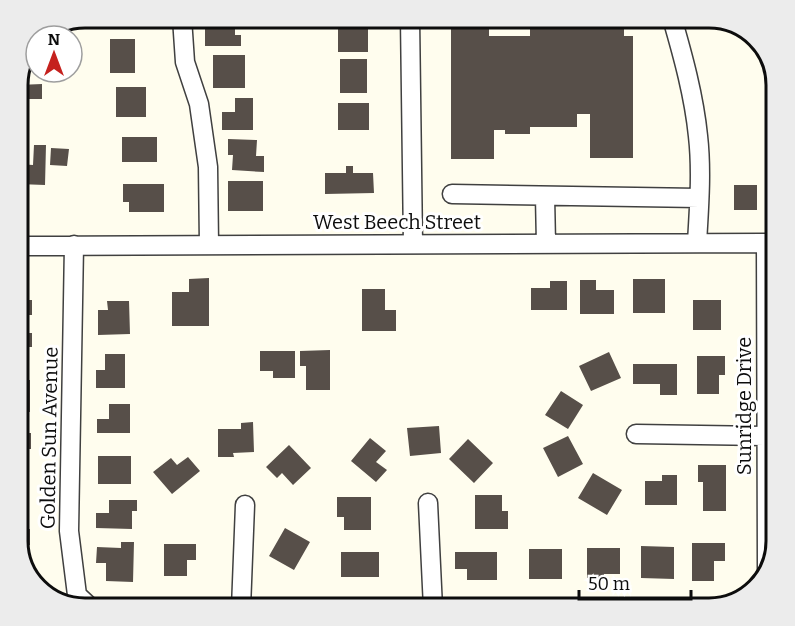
<svg xmlns="http://www.w3.org/2000/svg" width="795" height="626" font-family="Bitter,serif">
<style>
.building{fill:#574f49}
.lines{fill:none;stroke-linecap:round;stroke-linejoin:round}
.minor-casing{stroke:#404040;stroke-width:21}
.minor{stroke:#fff;stroke-width:18}
.labels{text-anchor:middle;stroke-width:6;stroke-linejoin:round;paint-order:stroke}
.street-label{font-size:20px;fill:#0d0d0d;stroke:#fff}
.rim{fill:none;stroke:#0d0d0d;stroke-width:3}
</style>
<rect width="100%" height="100%" fill="#fffdee"/>
<path class="building" d="M99 18H134V28H99Z
M205 18H235V35H241V46H205Z
M338 18H368V52H338Z
M451 18H489V36H530V18H624V36H633V158H590V114H577V127H530V134H505V130H494V159H451Z
M110 39H135V73H110Z
M213 55H245V88H213Z
M29 59V72H22Z
M340 59H367V93H340Z
M42 84V99H18V85Z
M116 87H146V117H116Z
M235 98H253V130H222V112H235Z
M338 103H369V130H338Z
M122 137H157V162H122Z
M228 139 257 140 256 156H264V172L232 170 233 155H228Z
M34 145H46L45 185 18 184V164L33 165Z
M51 148 69 149 67 166 50 165Z
M346 166H353V173H373L374 193 325 194V173H346Z
M228 181H263V211H228Z
M123 184H164V212H129V202H123Z
M734 185H757V210H734Z
M209 278V326H172V292H189V279Z
M633 279H665V313H633Z
M580 280H596V290H614V314H580Z
M550 281H567V310H531V288H550Z
M18 284H23V300H32V315H18Z
M362 289H385V310H396V331H362Z
M693 300H721V330H693Z
M107 301H129L130 334 98 335V310H108Z
M18 333H32V347H23V367H18Z
M330 350V390H306V366H300V351Z
M260 351H295V378H273V371H260Z
M609 352 621 378 591 391 579 366Z
M105 354H125V388H96V370H105Z
M697 356H725V375H719V394H697Z
M633 364H677V395H660V384H633Z
M18 380H30V412H18Z
M561 391 583 405 568 429 545 415Z
M109 404H130V433H97V419H109Z
M253 422 254 452 233 453 234 457H218V429H241V423Z
M439 426 441 453 410 456 407 428Z
M18 433H31V449H24V468H18Z
M568 436 583 464 558 477 543 448Z
M370 438 386 451 376 462 387 470 376 482 351 461Z
M468 439 493 463 474 483 449 459Z
M289 445 311 468 293 485 282 473 277 478 266 467Z
M98 456H131V484H98Z
M188 457 200 471 172 494 153 472 171 458 177 465Z
M698 465H726V511H703V482H698Z
M593 473 622 490 607 515 578 498Z
M18 475H29V516H18Z
M662 475H677V505H645V481H662Z
M475 495H502V511H508V529H475Z
M337 497H371V530H344V517H337Z
M109 500H137V511H132V529L96 528V513H109Z
M285 528 310 542 294 570 269 556Z
M18 529H30V545H22V553L18 545Z
M121 542H134L133 582 106 581V563H96L97 547 121 548Z
M692 543H725V561H714V581H692Z
M164 544H196V560H187V576H164Z
M641 546 674 547V579L641 578Z
M587 548H620V574H604V580H587Z
M529 549H562V579H529Z
M341 552H379V577H341Z
M455 552H497V580H467V569H455Z"/>
<g class="lines">
<defs>
<path id="minor" d="M182 18 185 62 199 104 208 167 209 245
M410 18 413 244
M672 18C683 56 694 96 698 136 702 171 699 208 697 243
M452 194 699 198
M545 196 546 244
M766 243 767 569
M74 245 69 531 77 595 91 608
M18 246 777 243
M636 434 767 436
M428 503 433 608
M156 608H384
M241 608 245 505"/>
</defs>
<use href="#minor" class="minor-casing"/>
<use href="#minor" class="minor"/>
</g>
<g class="labels">
<g class="street-label">
<text x="397" y="229">West Beech Street</text>
<text transform="translate(744 406) rotate(-90)" y="7">Sunridge Drive</text>
<text transform="translate(49 438) rotate(-89)" y="7">Golden Sun Avenue</text>
</g>
</g>
<path d="M0 0H795V626H0ZM85 28H709A57 57 0 0 1 766 85V541A57 57 0 0 1 709 598H85A57 57 0 0 1 28 541V85A57 57 0 0 1 85 28Z" fill="#ececec" fill-rule="evenodd"/>
<path class="rim" d="M85 28H709A57 57 0 0 1 766 85V541A57 57 0 0 1 709 598H85A57 57 0 0 1 28 541V85A57 57 0 0 1 85 28Z"/>
<g transform="translate(54 54)"><circle r="28" fill="#ffffff" stroke="#9e9e9e" stroke-width="1.5"/>
<path d="M0-4.5L10 22L0 15L-10 22Z" fill="#c5211e"/>
<text y="-9" font-size="16" font-weight="bold" text-anchor="middle" fill="#0d0d0d">N</text>
</g>
<path d="M579 590v9h112v-9" fill="none" stroke="#0d0d0d" stroke-width="3"/>
<text x="588" y="590" font-size="18" fill="#0d0d0d" stroke="#ffffff" stroke-width="4.5" paint-order="stroke">50 m</text>
</svg>
